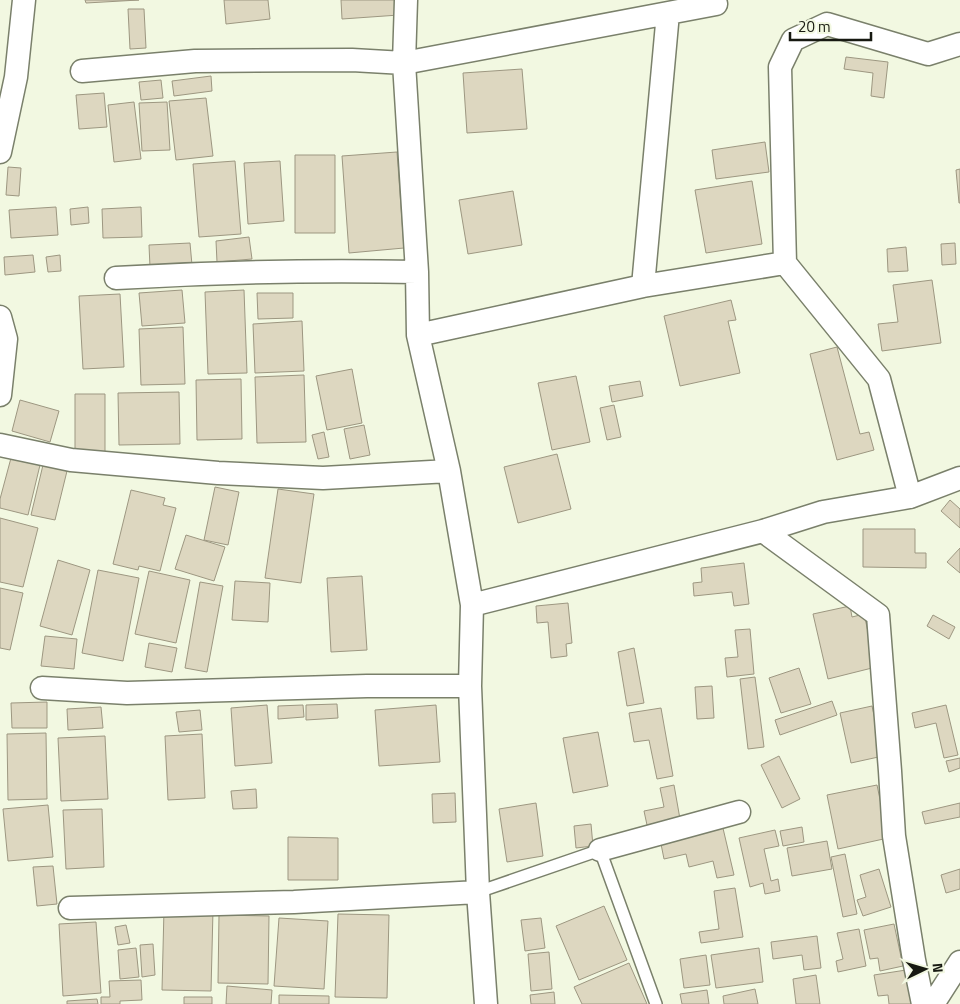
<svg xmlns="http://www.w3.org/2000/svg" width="960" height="1004" font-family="'Titillium Web',sans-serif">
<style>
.building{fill:#ddd7c0;stroke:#9d9781}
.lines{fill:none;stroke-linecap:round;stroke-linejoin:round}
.service-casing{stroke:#7a806b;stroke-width:14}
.minor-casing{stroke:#7a806b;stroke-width:25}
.service{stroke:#fff;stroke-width:11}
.minor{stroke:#fff;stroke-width:22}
</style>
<rect width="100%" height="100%" fill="#f2f8e1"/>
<path class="building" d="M85 0H139L86 3Z
M224 0H268L270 19 226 24Z
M341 0H398L399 15 342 19Z
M128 9H144L146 48 130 49Z
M846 57 888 62 884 98 871 96 873 73 844 69Z
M522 69 527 129 467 133 463 73Z
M211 76 212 91 174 96 172 81Z
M161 80 163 98 141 100 139 82Z
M104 93 107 127 79 129 76 95Z
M206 98 213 156 176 160 169 101Z
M134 102 141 159 114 162 108 105Z
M167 102 170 150 142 151 139 103Z
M765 142 769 172 716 179 712 150Z
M397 152 404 248 349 253 342 156Z
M295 155H335V233H295Z
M235 161 241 234 199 237 193 164Z
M280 161 284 221 248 224 244 163Z
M8 167 21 168 19 196 6 195Z
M960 169V203H959L956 170Z
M752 181 762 244 706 253 695 190Z
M513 191 522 245 468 254 459 200Z
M56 207 58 235 11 238 9 210Z
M88 207 89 223 71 225 70 209Z
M141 207 142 237 103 238 102 209Z
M249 237 252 259 217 262 216 241Z
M190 243 192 265 150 267 149 245Z
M955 243 956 264 942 265 941 244Z
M906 247 908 271 888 272 887 249Z
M33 255 35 272 5 275 4 257Z
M60 255 61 271 48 272 46 257Z
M932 280 941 343 882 351 878 324 898 322 893 285Z
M182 290 185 323 142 326 139 293Z
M244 290 247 373 208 374 205 292Z
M257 293H293V318L258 319Z
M120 294 124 367 83 369 79 296Z
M731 300 736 320 728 321 740 373 680 386 664 316Z
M302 321 304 371 255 373 253 324Z
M183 327 185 384 141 385 139 329Z
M837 347 860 434 869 432 874 450 837 460 810 354Z
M352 369 362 423 327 430 316 376Z
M304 375 306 442 257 443 255 377Z
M576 376 590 442 552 450 538 383Z
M241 379 242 439 197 440 196 380Z
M640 381 643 396 612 402 609 386Z
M179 392 180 444 119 445 118 393Z
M75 394H105V452H75Z
M20 400 59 411 50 442 12 431Z
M614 405 621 437 607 440 600 408Z
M364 425 370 455 350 459 344 429Z
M324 432 329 457 318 459 312 435Z
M557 454 571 509 518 523 504 467Z
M11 458 40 465 28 515 0 508V499Z
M43 465 67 471 55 520 31 515Z
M215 487 239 492 228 545 204 540Z
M278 489 314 494 301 583 265 578Z
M131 490 165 498 163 505 176 508 160 571 139 566 138 570 113 564Z
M950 500 960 509V528L941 511Z
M0 518 38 528 23 587 0 582Z
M863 529H915V553H926V568L863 567Z
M186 535 225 547 214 581 175 569Z
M960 548V573L947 562Z
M58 560 90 570 72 635 40 626Z
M744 563 749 604 734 606 732 592 694 596 693 583 702 582 701 568Z
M98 570 139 578 123 661 82 653Z
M149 571 190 580 176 643 135 634Z
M362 576 367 650 331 652 327 578Z
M235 581 270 583 268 622 232 620Z
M200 582 223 586 207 672 185 668Z
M0 588 23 593 10 650 0 648Z
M568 603 572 643 566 644 567 656 551 658 548 622 537 623 536 606Z
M850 606 852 617 864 614 876 667 828 679 813 614Z
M933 615 955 627 949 639 927 626Z
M750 629 754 674 727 677 725 658 738 657 735 630Z
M45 636 77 639 74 669 41 666Z
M149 643 177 648 172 672 145 667Z
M634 648 644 703 627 706 618 652Z
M799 668 811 704 781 713 769 678Z
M755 677 764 747 748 749 740 679Z
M712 686 714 718 697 719 695 687Z
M832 701 837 715 780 735 775 720Z
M47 702V728H12L11 703Z
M337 704 338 718 306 720V705Z
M267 705 272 763 235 766 231 708Z
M303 705 304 717 278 719V706Z
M436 705 440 762 379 766 375 710Z
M946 705 958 755 944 758 936 723 915 728 912 713Z
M872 706 883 756 851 763 840 713Z
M101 707 103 728 68 730 67 709Z
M661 708 673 776 657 779 649 740 634 742 629 713Z
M200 710 202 730 179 732 176 712Z
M598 732 608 786 573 793 563 738Z
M46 733 47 799 8 800 7 734Z
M202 734 205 798 168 800 165 736Z
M105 736 108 799 61 801 58 738Z
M779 756 800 799 782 808 761 765Z
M960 758V768L949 772 946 761Z
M674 785 680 819 647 825 644 811 664 807 660 788Z
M877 785 888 838 838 849 827 795Z
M256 789 257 808 233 809 231 791Z
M455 793 456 822 433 823 432 794Z
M536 803 543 856 507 862 499 809Z
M960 803V817L925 824 922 812Z
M48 805 53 857 8 861 3 809Z
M102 809 104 867 66 869 63 810Z
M591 824 593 846 576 848 574 826Z
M722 824 734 875 717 878 713 861 689 867 686 854 664 859 660 839Z
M802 827 804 842 783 846 780 831Z
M775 830 779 846 764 849 771 881 778 879 780 891 765 894 763 883 750 887 739 838Z
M288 837 338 838V880H288Z
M827 841 832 869 792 876 787 848Z
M845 854 857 914 843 917 831 857Z
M53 866 57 904 37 906 33 867Z
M879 869 891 907 863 916 857 900 866 897 860 875Z
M960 869V889L946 893 941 875Z
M735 888 743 937 701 943 699 932 719 929 714 891Z
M604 906 627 960 579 980 556 926Z
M164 909 213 910 211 991 162 990Z
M338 914 389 915 387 998 335 997Z
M219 915 269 916 268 984 218 983Z
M279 918 328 921 324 989 274 986Z
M541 918 545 948 525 951 521 920Z
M96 922 101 993 63 996 59 924Z
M894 924 903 966 880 971 878 958 870 959 864 930Z
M126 925 130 943 118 945 115 927Z
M859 929 866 966 838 972 836 961 843 959 837 933Z
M817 936 821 968 804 970 802 955 773 959 771 942Z
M153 944 155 975 142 977 140 945Z
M136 948 139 977 120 979 118 950Z
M759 948 763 982 716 988 711 955Z
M549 952 552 989 531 991 528 954Z
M706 955 710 985 684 988 680 959Z
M629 963 647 1004H582L574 987Z
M906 970 912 1004H889L888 995 878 996 874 975Z
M816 975 820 1004H796L793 979Z
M141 980 142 1000 120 1001V1004H101V997H110L109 981Z
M227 986 272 990 271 1004H226Z
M755 989 758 1004H724L723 996Z
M707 990 709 1004H682L680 994Z
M554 992 555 1004H531L530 995Z
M279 995 329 996V1004H279Z
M184 997H212V1004H184Z
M97 999 98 1004H67V1001Z"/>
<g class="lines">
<defs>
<path id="service" d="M478 892 600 850 656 1004"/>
<path id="minor" d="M406 0 404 63 417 272 418 335 449 471 472 605 470 686 478 892 486 1004
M82 71 195 61 352 60 404 63 716 4
M0 152 16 77 24 0
M785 263 780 67 793 40 827 24 928 54 960 44
M116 278C216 272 316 270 417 272
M643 286 668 13
M0 317 6 339 0 395
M418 335 643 286 785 263 879 379 910 497
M0 445 71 460 218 473 323 478 449 471
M763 531 878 615 890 771 894 836 914 960 923 1004
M472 605 763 531 823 512 910 497 960 478
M42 688 127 693 367 686H470
M600 850 739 812
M70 908 294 902 478 892
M933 1004 960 962"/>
</defs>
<use href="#service" class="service-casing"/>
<use href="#minor" class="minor-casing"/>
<use href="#service" class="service"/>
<use href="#minor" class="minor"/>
</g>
<g transform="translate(925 969) rotate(85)" stroke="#f2f8e1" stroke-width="4" paint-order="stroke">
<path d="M0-4L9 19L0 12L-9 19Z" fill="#171911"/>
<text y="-8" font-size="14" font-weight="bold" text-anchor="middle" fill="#171911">N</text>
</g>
<path d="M790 32v8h81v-8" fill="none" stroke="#171911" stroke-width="2.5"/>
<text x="798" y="32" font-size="15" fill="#171911" stroke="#f2f8e1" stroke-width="4" paint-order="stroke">20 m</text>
</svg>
